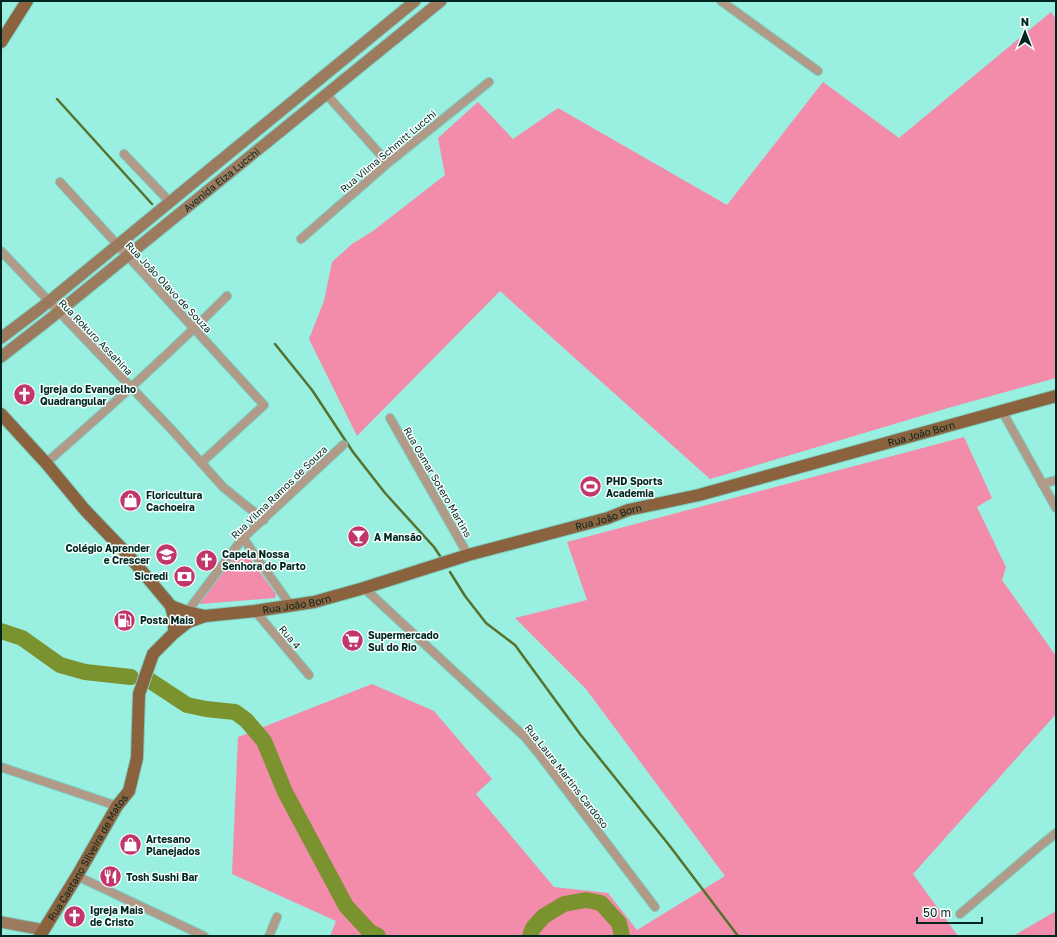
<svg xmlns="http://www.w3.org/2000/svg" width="1057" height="937" font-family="'Golos Text',sans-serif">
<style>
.green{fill:#f38caa}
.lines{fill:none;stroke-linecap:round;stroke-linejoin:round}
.stream{stroke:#56722b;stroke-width:2.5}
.river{stroke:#7b932f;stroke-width:16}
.street-casing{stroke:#7dcbbe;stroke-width:10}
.secondary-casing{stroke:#7dcbbe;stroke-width:13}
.primary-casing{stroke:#7dcbbe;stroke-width:14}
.street{stroke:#b19a87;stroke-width:8}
.secondary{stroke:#9b7a5d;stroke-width:11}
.primary{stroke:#8b623e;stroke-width:12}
.labels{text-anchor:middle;stroke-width:3;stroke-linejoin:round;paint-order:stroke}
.street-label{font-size:10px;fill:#002621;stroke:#f7fffd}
.poi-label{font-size:10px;font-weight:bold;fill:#002621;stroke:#f7fffd;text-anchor:start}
</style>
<rect width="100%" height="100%" fill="#99efe0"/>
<path class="green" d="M1051 12 1056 19V378L948 408 710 479 500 291 357 436 309 339 324 301 332 262 352 244 373 231 445 175 438 138 478 102 513 139 558 108 727 205 823 82 899 138Z
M964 437 992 498 977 507 1006 567 1002 580 1056 656V714L913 874 958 936H330L336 921 232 874 238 737 372 684 434 711 492 779 476 794 554 887 608 893 637 930 725 876 586 689 515 618 587 600 567 542Z
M241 552 246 553 276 594 275 598 199 604 236 556Z
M1056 911V936H1013Z"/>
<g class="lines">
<path class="stream" d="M57 99 152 204
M275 344 312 390 353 452 385 493 434 547 442 559
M450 572 465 596 486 623 515 645 580 734 669 845 738 936"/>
<path class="river" d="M1 631 22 638 60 665 85 672 131 677
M149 680 187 705 206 709 235 712 246 720 264 741 285 792 346 906 370 932 378 936
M530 936 533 928 544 916 564 904 586 900 601 903 619 923 622 936"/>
<defs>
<path id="street" d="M721 1 818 71
M326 94 388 163
M124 154 170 202
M60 182 264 405 201 463
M301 239 388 163 489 82
M1 251 172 430 223 487 264 520
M1002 411 1056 508
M390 418 468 555
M46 463C108 409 169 354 227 296
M1042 484 1056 480
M243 538 291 606
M364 588 525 737 539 754 655 907
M255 611 309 675
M187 612 243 538 343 445
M1 767 117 806
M77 876 204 936
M960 914 1040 846 1056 833
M269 936 277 917"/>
<g id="secondary">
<path d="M1 338 42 307 415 1"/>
<path id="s1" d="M1 357 51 318 441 1"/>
<path d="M1 922 44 930"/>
</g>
<g id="primary">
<path d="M1 42 27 1"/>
<path d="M1 414 46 463 85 510 130 557 171 606 174 618V633"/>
<path id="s2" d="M171 606 187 612 205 616 255 611 314 602 364 588 468 555 608 518 628 510 699 495 1056 396"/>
<path id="s3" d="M40 936 77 876 117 806 129 791 137 758 139 694 153 654 174 633 188 622 205 616"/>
</g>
</defs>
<use href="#street" class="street-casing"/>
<use href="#secondary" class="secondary-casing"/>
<use href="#primary" class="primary-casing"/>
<use href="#street" class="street"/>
<use href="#secondary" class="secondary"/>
<use href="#primary" class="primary"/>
</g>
<defs>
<symbol id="church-disc" viewBox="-11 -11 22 22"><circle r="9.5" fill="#c2366b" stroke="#f7fffd"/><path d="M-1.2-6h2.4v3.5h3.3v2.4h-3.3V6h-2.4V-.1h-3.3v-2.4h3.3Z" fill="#fff"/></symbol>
<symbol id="stadium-disc" viewBox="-11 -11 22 22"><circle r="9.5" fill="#c2366b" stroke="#f7fffd"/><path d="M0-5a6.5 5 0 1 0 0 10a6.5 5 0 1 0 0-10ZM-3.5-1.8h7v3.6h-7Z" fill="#fff"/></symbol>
<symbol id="shop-disc" viewBox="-11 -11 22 22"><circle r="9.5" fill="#c2366b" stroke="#f7fffd"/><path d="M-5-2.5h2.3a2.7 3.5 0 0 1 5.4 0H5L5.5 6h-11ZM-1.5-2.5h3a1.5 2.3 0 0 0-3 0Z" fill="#fff"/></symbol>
<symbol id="bar-disc" viewBox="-11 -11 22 22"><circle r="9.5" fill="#c2366b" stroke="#f7fffd"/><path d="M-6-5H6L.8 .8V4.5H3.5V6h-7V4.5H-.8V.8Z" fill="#fff"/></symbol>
<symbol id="school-disc" viewBox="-11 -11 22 22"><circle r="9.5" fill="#c2366b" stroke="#f7fffd"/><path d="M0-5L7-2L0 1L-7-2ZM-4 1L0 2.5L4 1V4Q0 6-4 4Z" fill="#fff"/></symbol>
<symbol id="bank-disc" viewBox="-11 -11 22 22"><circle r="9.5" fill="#c2366b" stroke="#f7fffd"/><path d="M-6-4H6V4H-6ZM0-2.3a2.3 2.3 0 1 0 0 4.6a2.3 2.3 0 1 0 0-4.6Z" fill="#fff"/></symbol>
<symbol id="fuel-disc" viewBox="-11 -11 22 22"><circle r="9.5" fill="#c2366b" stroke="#f7fffd"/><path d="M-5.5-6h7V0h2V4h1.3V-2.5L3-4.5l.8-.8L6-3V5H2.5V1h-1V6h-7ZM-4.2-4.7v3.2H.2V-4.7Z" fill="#fff"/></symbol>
<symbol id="supermarket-disc" viewBox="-11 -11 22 22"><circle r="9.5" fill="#c2366b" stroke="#f7fffd"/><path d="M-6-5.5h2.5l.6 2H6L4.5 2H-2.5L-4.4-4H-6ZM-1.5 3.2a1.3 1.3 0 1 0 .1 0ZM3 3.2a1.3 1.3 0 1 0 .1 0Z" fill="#fff"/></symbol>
<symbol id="restaurant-disc" viewBox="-11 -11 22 22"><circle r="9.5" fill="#c2366b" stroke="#f7fffd"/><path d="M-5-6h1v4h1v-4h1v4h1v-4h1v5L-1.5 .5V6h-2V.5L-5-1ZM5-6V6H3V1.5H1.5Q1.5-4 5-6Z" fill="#fff"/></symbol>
</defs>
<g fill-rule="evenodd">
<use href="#church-disc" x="12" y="382" width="25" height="25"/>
<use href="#stadium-disc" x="578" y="474" width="25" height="25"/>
<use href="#shop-disc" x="118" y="488" width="25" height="25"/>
<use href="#bar-disc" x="346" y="524" width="25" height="25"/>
<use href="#school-disc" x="154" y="542" width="25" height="25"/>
<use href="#church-disc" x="194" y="548" width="25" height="25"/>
<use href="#bank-disc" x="172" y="564" width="25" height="25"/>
<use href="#fuel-disc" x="112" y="608" width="25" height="25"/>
<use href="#supermarket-disc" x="340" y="628" width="25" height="25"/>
<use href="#shop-disc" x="118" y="832" width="25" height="25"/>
<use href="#restaurant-disc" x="98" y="864" width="25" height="25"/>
<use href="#church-disc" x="62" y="904" width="25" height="25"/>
</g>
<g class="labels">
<g class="street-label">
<text transform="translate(388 151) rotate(-40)" y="4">Rua Vilma Schmitt Lucchi</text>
<text dy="4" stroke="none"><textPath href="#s1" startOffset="283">Avenida Elza Lucchi</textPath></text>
<text transform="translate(169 287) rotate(47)" y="4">Rua João Olavo de Souza</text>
<text transform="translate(96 337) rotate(46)" y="4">Rua Rokuro Assahina</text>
<text dy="4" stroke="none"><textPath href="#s2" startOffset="776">Rua João Born</textPath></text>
<text transform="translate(438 482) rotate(60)" y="4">Rua Osmar Sotero Martins</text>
<text transform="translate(279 492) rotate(-44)" y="4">Rua Vilma Ramos de Souza</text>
<text dy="4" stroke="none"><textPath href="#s2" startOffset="452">Rua João Born</textPath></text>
<text dy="4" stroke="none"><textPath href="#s2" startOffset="128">Rua João Born</textPath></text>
<text transform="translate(290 637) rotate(50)" y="4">Rua 4</text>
<text transform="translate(567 776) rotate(52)" y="4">Rua Laura Martins Cardoso</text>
<text dy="4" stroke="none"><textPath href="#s3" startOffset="92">Rua Caetano Silveira de Matos</textPath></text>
</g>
<g class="poi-label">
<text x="40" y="393">Igreja do Evangelho<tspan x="40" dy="12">Quadrangular</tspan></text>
<text x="606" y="485">PHD Sports<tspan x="606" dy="12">Academia</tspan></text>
<text x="146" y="499">Floricultura<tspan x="146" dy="12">Cachoeira</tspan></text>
<text x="374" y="541">A Mansão</text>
<text x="150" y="552" text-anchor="end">Colégio Aprender<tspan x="150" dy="12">e Crescer</tspan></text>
<text x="222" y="558">Capela Nossa<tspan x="222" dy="12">Senhora do Parto</tspan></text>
<text x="168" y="580" text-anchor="end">Sicredi</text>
<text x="140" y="624">Posta Mais</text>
<text x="368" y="639">Supermercado<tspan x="368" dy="12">Sul do Rio</tspan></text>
<text x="146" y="843">Artesano<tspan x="146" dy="12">Planejados</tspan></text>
<text x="126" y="881">Tosh Sushi Bar</text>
<text x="90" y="914">Igreja Mais<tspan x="90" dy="12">de Cristo</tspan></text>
</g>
</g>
<rect width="1057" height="937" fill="none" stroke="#002621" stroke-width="4"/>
<g transform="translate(1025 32)" stroke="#f7fffd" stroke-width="3" paint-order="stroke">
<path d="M0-3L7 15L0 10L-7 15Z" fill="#002621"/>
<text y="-6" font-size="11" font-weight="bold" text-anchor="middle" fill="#002621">N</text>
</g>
<path d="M917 917v6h65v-6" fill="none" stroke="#002621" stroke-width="2"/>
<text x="923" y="917" font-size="12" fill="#002621" stroke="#f7fffd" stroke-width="3" paint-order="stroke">50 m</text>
</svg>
